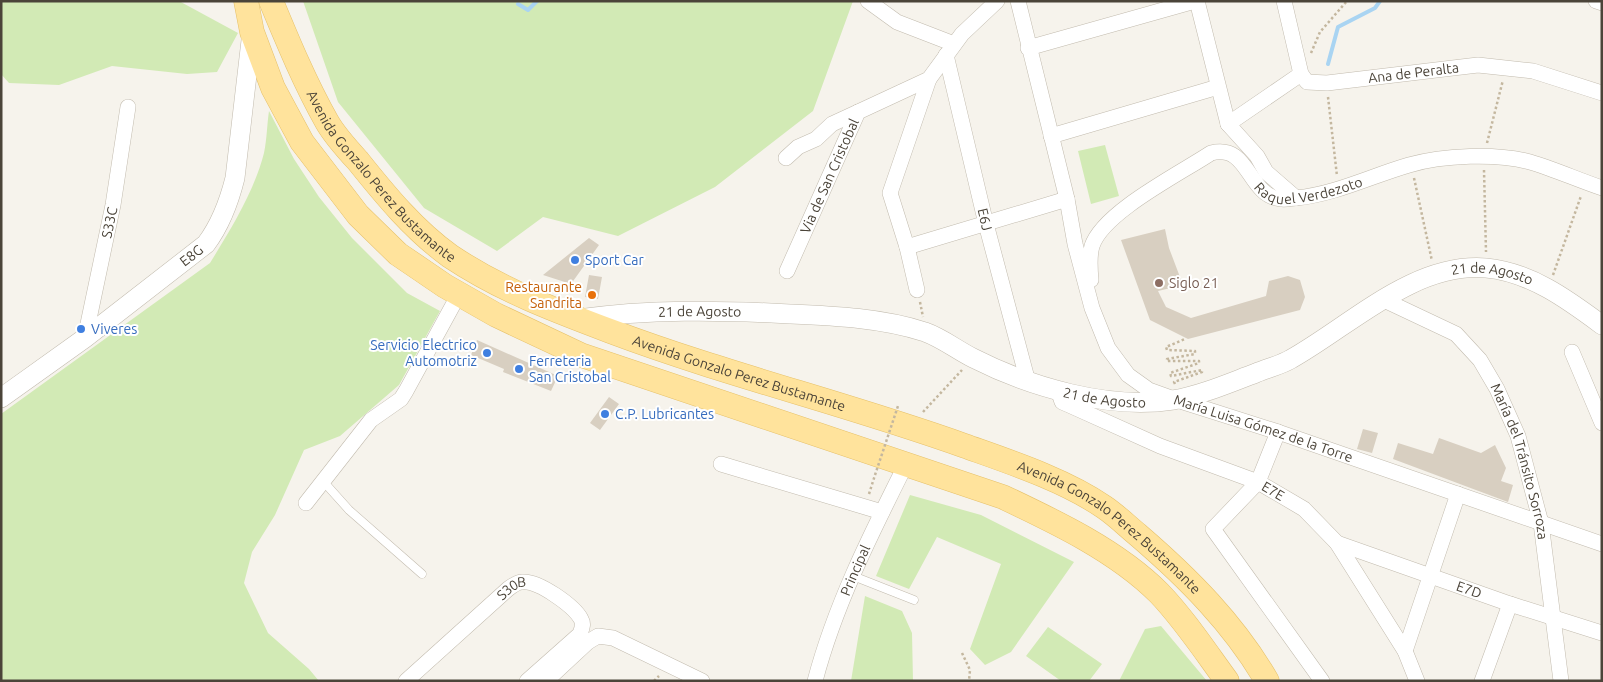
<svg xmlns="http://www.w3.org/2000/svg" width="1603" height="682" font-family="Ubuntu,sans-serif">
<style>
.green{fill:#d2eab5}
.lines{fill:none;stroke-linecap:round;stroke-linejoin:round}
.stream{stroke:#a9d4f2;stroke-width:4}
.building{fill:#d8cfc1}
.service-casing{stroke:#c2bbae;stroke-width:9}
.minor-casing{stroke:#c2bbae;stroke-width:16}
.tertiary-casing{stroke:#c2bbae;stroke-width:20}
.primary-casing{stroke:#e6c16a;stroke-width:25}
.path{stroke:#c4b79f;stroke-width:2.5;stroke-dasharray:2.5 2.5;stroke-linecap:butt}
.service{stroke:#fff;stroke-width:8}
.minor{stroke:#fff;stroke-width:15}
.tertiary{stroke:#fff;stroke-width:19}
.primary{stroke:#ffe39c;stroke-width:24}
.path-bridge{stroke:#c4b79f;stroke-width:2.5;stroke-dasharray:2.5 2.5;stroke-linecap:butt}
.shop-dot{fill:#3f7fe0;stroke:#fff;stroke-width:2}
.education-dot{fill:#8d6e63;stroke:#fff;stroke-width:2}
.food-dot{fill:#e8710a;stroke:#fff;stroke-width:2}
.labels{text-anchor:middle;stroke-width:4;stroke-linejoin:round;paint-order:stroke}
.street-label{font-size:14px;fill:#4b4439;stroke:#fff}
.shop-label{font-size:14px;fill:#366cbe;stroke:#fff;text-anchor:start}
.education-label{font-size:14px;fill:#785e54;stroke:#fff;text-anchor:start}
.food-label{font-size:14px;fill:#c56008;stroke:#fff;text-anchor:end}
</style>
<rect width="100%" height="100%" fill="#f6f3ec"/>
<path class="green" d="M1 1H179L238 33 217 72 187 74 112 66 59 85 9 83 1 74Z
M303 1H853L813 111 715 187 618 236 543 217 497 251 424 208 338 102Z
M269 111 294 159 319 197 352 238 407 293 440 311 399 385 340 436 304 450 275 515 252 552 244 583 268 633 309 669 319 681H1V414L210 263C231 229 254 192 264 153 267 139 267 124 269 111Z
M1105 145 1119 196 1091 204 1078 151Z
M910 495 981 515 1074 562 1011 652 985 665 970 649 1001 564 937 537 909 589 876 576Z
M865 596 902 611 912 633 913 681H851Z
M1161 626 1207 681H1119L1145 629Z
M1048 627 1102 664 1089 681H1061L1026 656Z"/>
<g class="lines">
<path class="stream" d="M518 4 528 10 537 1
M1328 64 1338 27 1375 8 1380 1"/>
</g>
<path class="building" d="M1165 229 1169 248 1183 285 1158 291 1166 307 1191 318 1266 296 1269 281 1288 276 1300 280 1305 297 1300 310 1188 339 1150 320 1121 240Z
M589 238 599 245 571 284 543 275Z
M589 275 602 277 598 299 585 297Z
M477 340 558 376 551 391 503 372 504 369 471 355Z
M609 397 619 404 600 430 590 423Z
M1363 429 1378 433 1372 453 1357 449Z
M1439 438 1481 453 1495 445 1506 468 1501 481 1513 485 1508 502 1393 459 1398 443 1433 454Z"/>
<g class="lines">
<defs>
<path id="service" d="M323 481 349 510 422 574
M853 576 914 600"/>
<g id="minor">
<path d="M868 1 897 22 954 44"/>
<path id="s1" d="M1018 1 1067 199 1075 244 1092 308 1108 348 1128 375 1149 390 1174 399 1278 432 1602 544"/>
<path d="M1197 1 1228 124 1257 156 1266 172 1296 198"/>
<path id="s2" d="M1284 1 1301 74 1307 82 1327 83 1478 65 1533 71 1602 93"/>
<path d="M1596 1 1602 3"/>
<path d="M1028 48 1195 1"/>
<path id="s3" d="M946 55 986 224 1028 382"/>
<path d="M1228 124 1301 74"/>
<path d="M1051 136 1218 87"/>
<path d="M786 158 798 147 816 139 832 124 858 112"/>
<path d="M907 247 1067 199"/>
<path id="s4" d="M787 271 858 112 929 79 962 34 997 1"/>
<path id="s5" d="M1091 280C1090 269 1089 256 1092 246 1103 212 1181 173 1211 153 1250 143 1247 196 1281 199 1286 200 1291 198 1296 198 1336 194 1371 176 1409 165 1443 155 1497 153 1530 162 1554 169 1578 180 1602 188"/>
<path d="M917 290 907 247 890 193 929 79"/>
<path id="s6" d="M1384 300 1456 334 1480 360 1497 389 1518 436 1541 523 1561 681"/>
<path id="s7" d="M85 338 113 205 128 107"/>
<path d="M1572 352 1602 423"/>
<path id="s8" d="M1058 390 1062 402 1069 405 1160 446 1258 482 1304 509 1337 543 1405 651 1417 681"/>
<path d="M1278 432 1258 482 1213 529 1322 681"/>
<path d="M721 464 882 512"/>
<path d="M306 503 371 420 401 399 406 391 459 294"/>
<path id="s9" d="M1337 543 1510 604 1602 633"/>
<path d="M1405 651 1458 494"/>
<path id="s10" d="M406 681 508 589C512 586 518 582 522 582 538 580 574 606 581 619 584 624 582 628 580 634L527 681"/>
<path d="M546 681 588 642 598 636 613 638 702 681"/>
<path id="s11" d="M815 681C835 605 871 534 906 464"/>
<path d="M1482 681 1510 604"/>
</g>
<g id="tertiary">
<path id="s12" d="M578 319C649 309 719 310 790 314 835 316 882 318 925 332 942 338 957 350 973 358 1030 387 1109 410 1173 400 1202 395 1229 383 1256 373 1268 368 1281 365 1291 359 1350 326 1414 262 1486 268 1530 272 1567 299 1602 325"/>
<path id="s13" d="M1 398 85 338 206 244C221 224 229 202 235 178L252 32"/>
</g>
<g id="primary">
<path d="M246 1 252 32 273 88 302 142 358 215 398 254 445 286 496 315 581 355 1003 497C1056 522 1117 551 1159 593 1184 619 1205 651 1227 681"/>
<path id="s14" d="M271 1C288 42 305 83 327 122 335 136 347 149 358 161 386 196 414 230 450 256 501 290 554 310 610 331 727 375 848 404 965 446 1010 462 1065 480 1104 507 1116 515 1127 526 1138 535 1188 578 1234 624 1267 681"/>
</g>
</defs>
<use href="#service" class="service-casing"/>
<use href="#minor" class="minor-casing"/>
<use href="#tertiary" class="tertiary-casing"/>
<use href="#primary" class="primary-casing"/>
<path class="path" d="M1311 53 1320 32 1347 1
M1328 97 1337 176
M1487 143 1503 80
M1484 170 1486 252
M1414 178 1432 261
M1553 275 1581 196
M920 302 923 317
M1175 384 1174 382 1202 372V370L1171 376 1170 373 1199 363V361H1167V359L1195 354V351L1167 350 1166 347 1185 339
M923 412 962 370
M869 494 875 475
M962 653 970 670 969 681
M654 681 659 676"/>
<use href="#service" class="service"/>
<use href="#minor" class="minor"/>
<use href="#tertiary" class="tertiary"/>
<use href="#primary" class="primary"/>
<path class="path-bridge" d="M875 475 898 406"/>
</g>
<g class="shop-dot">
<circle cx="575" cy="260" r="5"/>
<circle cx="81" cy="329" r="5"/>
<circle cx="487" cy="353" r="5"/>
<circle cx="519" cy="369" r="5"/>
<circle cx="605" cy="414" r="5"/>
</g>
<circle class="education-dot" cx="1159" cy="283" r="5"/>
<circle class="food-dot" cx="592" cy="295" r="5"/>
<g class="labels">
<g class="street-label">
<text dy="5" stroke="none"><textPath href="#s2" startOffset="192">Ana de Peralta</textPath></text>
<text dy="5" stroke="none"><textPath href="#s14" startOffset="210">Avenida Gonzalo Perez Bustamante</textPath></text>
<text dy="5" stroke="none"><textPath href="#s4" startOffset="104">Via de San Cristobal</textPath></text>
<text dy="5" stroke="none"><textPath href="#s5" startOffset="304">Raquel Verdezoto</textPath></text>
<text dy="5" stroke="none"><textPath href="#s3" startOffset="169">E6J</textPath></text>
<text dy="5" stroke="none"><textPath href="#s7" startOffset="118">S33C</textPath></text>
<text dy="5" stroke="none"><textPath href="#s13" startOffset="238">E8G</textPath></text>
<text dy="5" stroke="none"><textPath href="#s12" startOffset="962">21 de Agosto</textPath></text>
<text dy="5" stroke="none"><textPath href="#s12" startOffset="122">21 de Agosto</textPath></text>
<text dy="5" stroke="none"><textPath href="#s14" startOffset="629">Avenida Gonzalo Perez Bustamante</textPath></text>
<text dy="5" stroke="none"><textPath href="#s12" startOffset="542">21 de Agosto</textPath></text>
<text dy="5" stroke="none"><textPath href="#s1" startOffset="539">María Luisa Gómez de la Torre</textPath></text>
<text dy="5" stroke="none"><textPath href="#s6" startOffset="225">María del Tránsito Sorroza</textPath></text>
<text dy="5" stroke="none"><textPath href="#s8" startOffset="242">E7E</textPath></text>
<text dy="5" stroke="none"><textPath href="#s14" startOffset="1034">Avenida Gonzalo Perez Bustamante</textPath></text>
<text dy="5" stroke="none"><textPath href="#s11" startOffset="118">Principal</textPath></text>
<text dy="5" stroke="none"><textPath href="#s9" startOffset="140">E7D</textPath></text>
<text dy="5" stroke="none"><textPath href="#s10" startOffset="141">S30B</textPath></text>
</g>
<g class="shop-label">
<text x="585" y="265">Sport Car</text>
<text x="91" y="334">Viveres</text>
<text x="477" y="350" text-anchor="end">Servicio Electrico<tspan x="477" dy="16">Automotriz</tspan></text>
<text x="529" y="366">Ferreteria<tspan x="529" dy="16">San Cristobal</tspan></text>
<text x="615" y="419">C.P. Lubricantes</text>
</g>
<g class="education-label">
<text x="1169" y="288">Siglo 21</text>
</g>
<g class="food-label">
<text x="582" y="292">Restaurante<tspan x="582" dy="16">Sandrita</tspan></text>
</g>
</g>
<rect width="1603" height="682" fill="none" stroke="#4b4439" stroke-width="5"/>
</svg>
